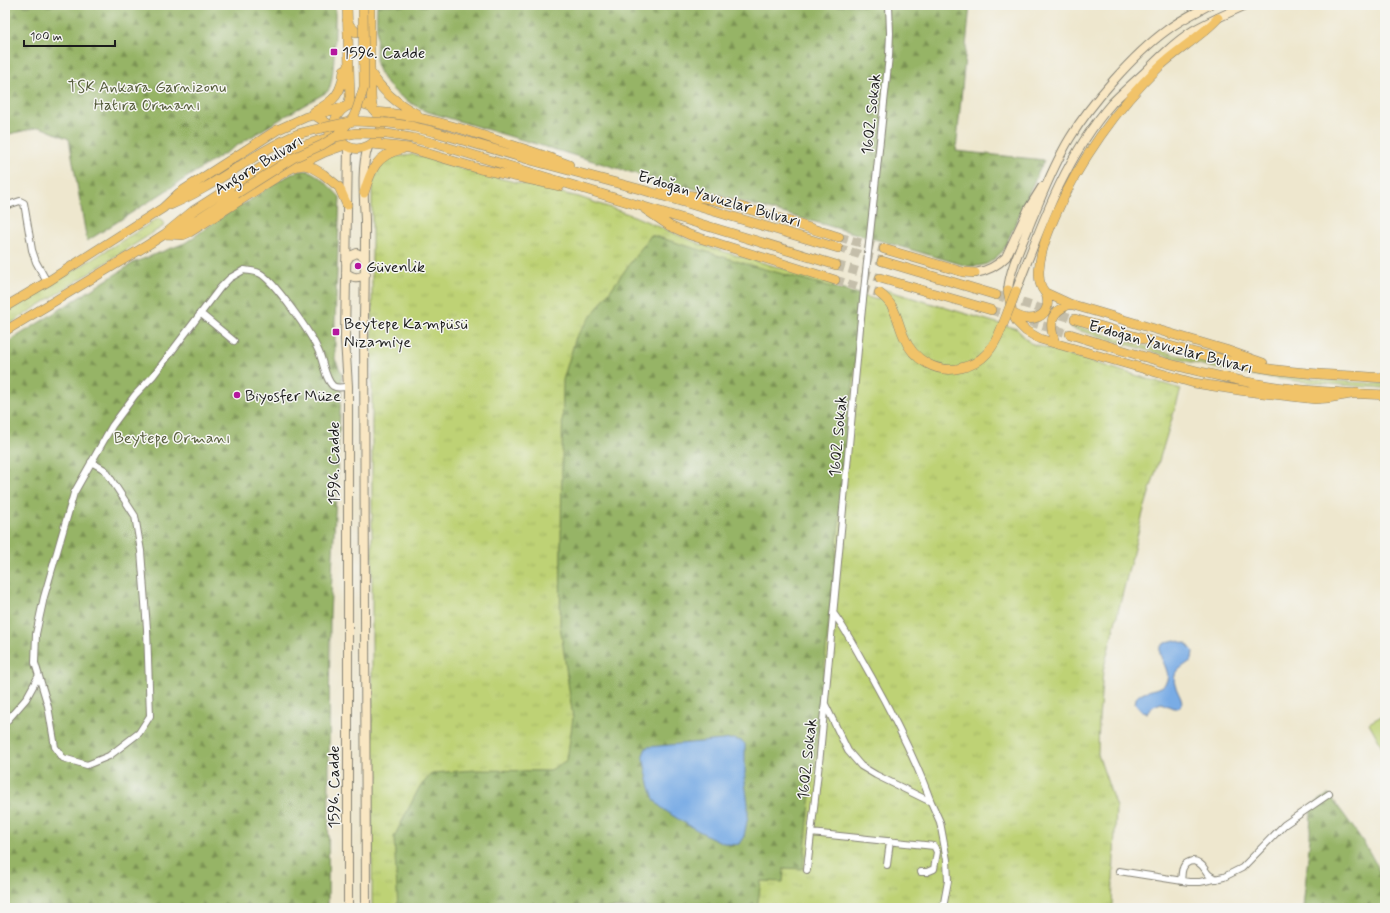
<svg xmlns="http://www.w3.org/2000/svg" width="1390" height="913" font-family="Mynerve,sans-serif">
<style>
.grass{fill:url(#grass-tufts);stroke:#6d7748}
.forest{fill:url(#forest-firs);stroke:#596841}
.green{fill:#bed275;stroke:#6d7748}
.water{fill:#79ace5;stroke:#4a6480}
.lines{fill:none;stroke-linecap:round;stroke-linejoin:round}
.primary-tunnel{stroke:#c4beaa;stroke-width:9;stroke-dasharray:9 4.5;stroke-linecap:butt}
.street-casing{stroke:#858275;stroke-width:8}
.secondary-casing{stroke:#858275;stroke-width:10}
.primary-casing{stroke:#858275;stroke-width:10}
.street{stroke:#fff;stroke-width:6}
.secondary{stroke:#f9e7c3;stroke-width:8}
.primary{stroke:#f1c369;stroke-width:9}
.primary-bridge-casing{stroke:#858275;stroke-width:10;stroke-linecap:butt}
.primary-bridge{stroke:#f1c369;stroke-width:9}
.poi-dot{fill:#b5179e;stroke:#f6f6f2;stroke-width:1.5}
.labels{text-anchor:middle;stroke-width:3;stroke-linejoin:round;paint-order:stroke}
.poi-label{font-size:16px;fill:#1c1c1c;stroke:#f6f6f2;text-anchor:start}
.park-label{font-size:16px;fill:#555c3b;stroke:#f6f6f2}
.street-label{font-size:16px;fill:#1c1c1c;stroke:#f6f6f2}
</style>
<defs>
<pattern id="grass-tufts" width="24" height="20" patternUnits="userSpaceOnUse"><rect width="24" height="20" fill="#bed275"/><path d="M3 7l-1-3M5 7V3M7 7l1-3M15 17l-1-3M17 17v-4M19 17l1-3" fill="none" stroke="#a3b465"/></pattern>
<pattern id="forest-firs" width="22" height="20" patternUnits="userSpaceOnUse"><rect width="22" height="20" fill="#96b466"/><path d="M5 1l3.5 6h-7zM16 11l3.5 6h-7z" fill="#7a9253"/></pattern>
</defs>
<rect width="100%" height="100%" fill="#f6f6f2"/>
<filter id="ink" filterUnits="userSpaceOnUse"><feTurbulence type="fractalNoise" baseFrequency=".025" numOctaves="2"/><feDisplacementMap in="SourceGraphic" scale="8" xChannelSelector="R" yChannelSelector="G"/><feConvolveMatrix kernelMatrix="1 2 1 2 8 2 1 2 1" color-interpolation-filters="sRGB"/></filter>
<filter id="wash" filterUnits="userSpaceOnUse"><feTurbulence type="fractalNoise" baseFrequency=".012" numOctaves="4" result="noise"/><feDisplacementMap in="SourceGraphic" scale="16" xChannelSelector="R" yChannelSelector="G"/><feGaussianBlur stdDeviation="0.9" result="paint"/><feColorMatrix in="noise" values="0 0 0 0 0 0 0 0 0 0 0 0 0 0 0 0 0 1.4 0 .05"/><feComposite in="paint" operator="in"/></filter>
<g filter="url(#wash)">
<rect width="100%" height="100%" fill="#eee7ce"/>
<path class="grass" d="M413 154 477 173 579 197 634 216 678 235 708 247 833 283 834 288 878 300 879 288 1017 329 1030 343 1181 389 1143 513 1103 671 1099 719 1098 754 1116 807 1112 908H372V186C374 174 381 161 394 157 400 155 407 157 413 154Z
M159 218 165 225 5 327V313Z
M1072 325C1126 340 1179 358 1234 368 1284 378 1334 381 1385 384V388C1336 385 1287 381 1239 373 1182 362 1127 344 1071 328Z"/>
<path class="forest" d="M5 5H335C335 19 336 84 327 92 245 138 167 191 87 241L69 139 40 127 5 135Z
M377 5H970L956 151 1044 160 1003 251C989 264 986 267 967 266L840 229 692 188 667 183 425 111C403 99 385 89 376 64Z
M298 171C301 171 305 170 308 171 318 173 333 190 340 197L335 322V359L342 374 330 615 328 908H5V344L135 262 185 243 233 209 247 202 280 180Z
M651 235 753 266 862 295 832 593 803 869 784 868 783 882 761 881 757 908H398L394 837 419 788 432 773 476 770 549 771 567 760 573 718 560 625 563 380 576 337Z
M1329 794C1347 820 1377 855 1384 886 1386 893 1385 901 1385 908H1303L1310 837 1311 806Z"/>
<path class="green" d="M1385 714V752L1369 723Z"/>
<path class="water" d="M1175 640 1187 644 1193 651 1192 660C1180 669 1169 673 1177 690 1179 695 1182 699 1182 704L1178 708H1173L1161 703 1154 706 1147 713 1142 712 1135 704 1136 698C1145 686 1163 693 1167 680 1172 665 1143 646 1175 640Z
M733 739 742 741 745 744V782L748 804V816L744 836 739 844C734 845 730 845 724 843 712 839 662 812 656 802 650 794 645 766 643 755L646 748 648 747Z"/>
</g>
<g filter="url(#ink)">
<g class="lines">
<path class="primary-tunnel" d="M839 237 884 249
M838 248 882 261
M836 265 880 278
M835 280 879 293
M996 295 1075 319
M991 310 1070 334"/>
<defs>
<path id="street" d="M5 206 20 201 24 203 32 250 36 262 47 282
M200 313 234 341
M91 462 105 470 135 516 141 551 147 629 150 716 139 733 109 756 87 765 63 758 55 747 48 706 35 663 36 634 44 597 74 493 112 426 135 395 153 376 220 288 230 278 244 270C249 271 255 271 259 273 273 279 312 335 318 350 323 359 325 380 333 386 338 389 344 387 348 386
M834 614C848 633 859 655 871 676 894 717 915 758 931 802
M825 704 848 751 861 766 876 775 931 802 940 822 947 860 948 881 943 908
M5 723 26 699 38 677
M811 833 934 846 937 852 934 869 927 872H921
M887 865 890 841
M807 870 820 754 860 328 889 56 890 33 889 5
M1119 871 1189 882H1200L1224 877 1242 868 1284 825 1329 794
M1181 881C1182 877 1181 872 1183 868 1185 862 1193 859 1199 863 1207 868 1204 875 1217 879"/>
<path id="secondary" d="M348 147 345 340 348 386V908
M346 262 350 256 357 253 363 256 365 261
M346 273C354 278 357 279 366 274
M975 273C988 271 997 266 1006 257L1029 208 1042 187
M1008 290C1010 268 1023 242 1031 221 1043 193 1054 164 1070 138 1091 103 1134 54 1167 30 1180 20 1195 13 1209 5
M1016 291C1041 226 1065 157 1112 103 1122 93 1133 83 1143 74 1158 59 1175 42 1194 30 1210 21 1228 13 1246 5
M366 908 364 316C365 284 365 252 365 220 364 199 361 167 368 147"/>
<path id="primary" d="M347 5 350 97 348 105
M370 5C370 34 369 62 371 91 371 96 371 104 373 109 375 112 378 114 380 119 388 142 355 160 340 140 323 119 349 93 373 108
M347 20 350 26 357 33 363 31 366 25
M370 72C382 91 397 104 417 114
M314 112C334 101 342 94 344 70
M376 112C420 115 461 128 502 142 525 149 547 156 569 165
M314 115 327 123 330 134
M389 123 410 126 435 132 534 161 643 190 838 248
M387 134 412 138 433 143 836 265
M372 144 409 148 480 169 560 186
M298 166 304 165 311 167 323 174 339 187 347 205
M661 192C722 196 780 220 839 237
M364 193C371 170 376 155 402 149
M170 205C214 187 250 155 293 136 302 132 313 130 322 128
M645 209 670 226 690 235 835 280
M174 231 184 228 236 194
M165 234 183 235 190 232 288 170 325 152 345 145
M884 249 963 272 975 273
M882 261 996 295
M880 278 991 310
M1008 290 1012 313 1017 322 1026 331 1040 339 1194 383 1245 391 1315 399 1328 398 1357 393
M879 293C897 306 896 319 904 337 913 360 937 374 961 368 984 363 994 347 1002 327
M1046 293 1070 304 1226 350 1263 363
M5 307 47 282 163 208 179 193 277 130 306 117 345 107
M1012 313C1021 318 1029 321 1038 317 1048 313 1049 302 1046 294 1044 291 1042 289 1041 286 1039 281 1039 276 1039 271 1040 251 1048 233 1055 216 1078 163 1118 106 1159 67 1178 49 1201 37 1218 18
M1075 319C1137 337 1199 356 1264 368 1304 375 1345 375 1385 378
M5 331 146 246 165 234 193 211 265 165 302 146 324 139
M1070 334C1136 355 1202 375 1270 386 1308 392 1347 393 1385 395
M1055 343C1049 324 1049 312 1070 304"/>
</defs>
<use href="#street" class="street-casing"/>
<use href="#secondary" class="secondary-casing"/>
<use href="#primary" class="primary-casing"/>
<use href="#street" class="street"/>
<use href="#secondary" class="secondary"/>
<use href="#primary" class="primary"/>
<defs>
<path id="primary-bridge" d="M322 128 354 121 389 123
M335 137 356 133 387 134
M236 194 293 158 322 145 335 137 353 118 357 109 364 87 363 5
M1002 327 1016 291"/>
</defs>
<use href="#primary-bridge" class="primary-bridge-casing"/>
<use href="#primary-bridge" class="primary-bridge"/>
</g>
</g>
<g class="poi-dot">
<rect x="330" y="48" width="8" height="8" rx="2"/>
<circle cx="358" cy="266" r="4"/>
<rect x="332" y="328" width="8" height="8" rx="2"/>
<circle cx="237" cy="395" r="4"/>
</g>
<g class="labels">
<g class="poi-label">
<text x="342" y="58">1596. Cadde</text>
<text x="366" y="272">Güvenlik</text>
<text x="344" y="329">Beytepe Kampüsü<tspan x="344" dy="18">Nizamiye</tspan></text>
<text x="245" y="401">Biyosfer Müze</text>
</g>
<g class="park-label">
<text x="147" y="92">TSK Ankara Garnizonu<tspan x="147" dy="18">Hatıra Ormanı</tspan></text>
<text x="172" y="443">Beytepe Ormanı</text>
</g>
<g class="street-label">
<text transform="translate(870 114) rotate(-84)" y="6">1602. Sokak</text>
<text transform="translate(258 164) rotate(-31)" y="6">Angora Bulvarı</text>
<text transform="translate(720 198) rotate(16)" y="6">Erdoğan Yavuzlar Bulvarı</text>
<text transform="translate(1171 346) rotate(15)" y="6">Erdoğan Yavuzlar Bulvarı</text>
<text transform="translate(837 436) rotate(-85)" y="6">1602. Sokak</text>
<text transform="translate(333 463) rotate(-90)" y="6">1596. Cadde</text>
<text transform="translate(806 759) rotate(-84)" y="6">1602. Sokak</text>
<text transform="translate(333 787) rotate(-90)" y="6">1596. Cadde</text>
</g>
</g>
<rect width="1390" height="913" fill="none" stroke="#f6f6f2" stroke-width="20"/>
<path d="M24 40v6h91v-6" fill="none" stroke="#1c1c1c" stroke-width="2"/>
<text x="30" y="40" font-size="12" fill="#1c1c1c" stroke="#f6f6f2" stroke-width="3" paint-order="stroke">100 m</text>
</svg>
